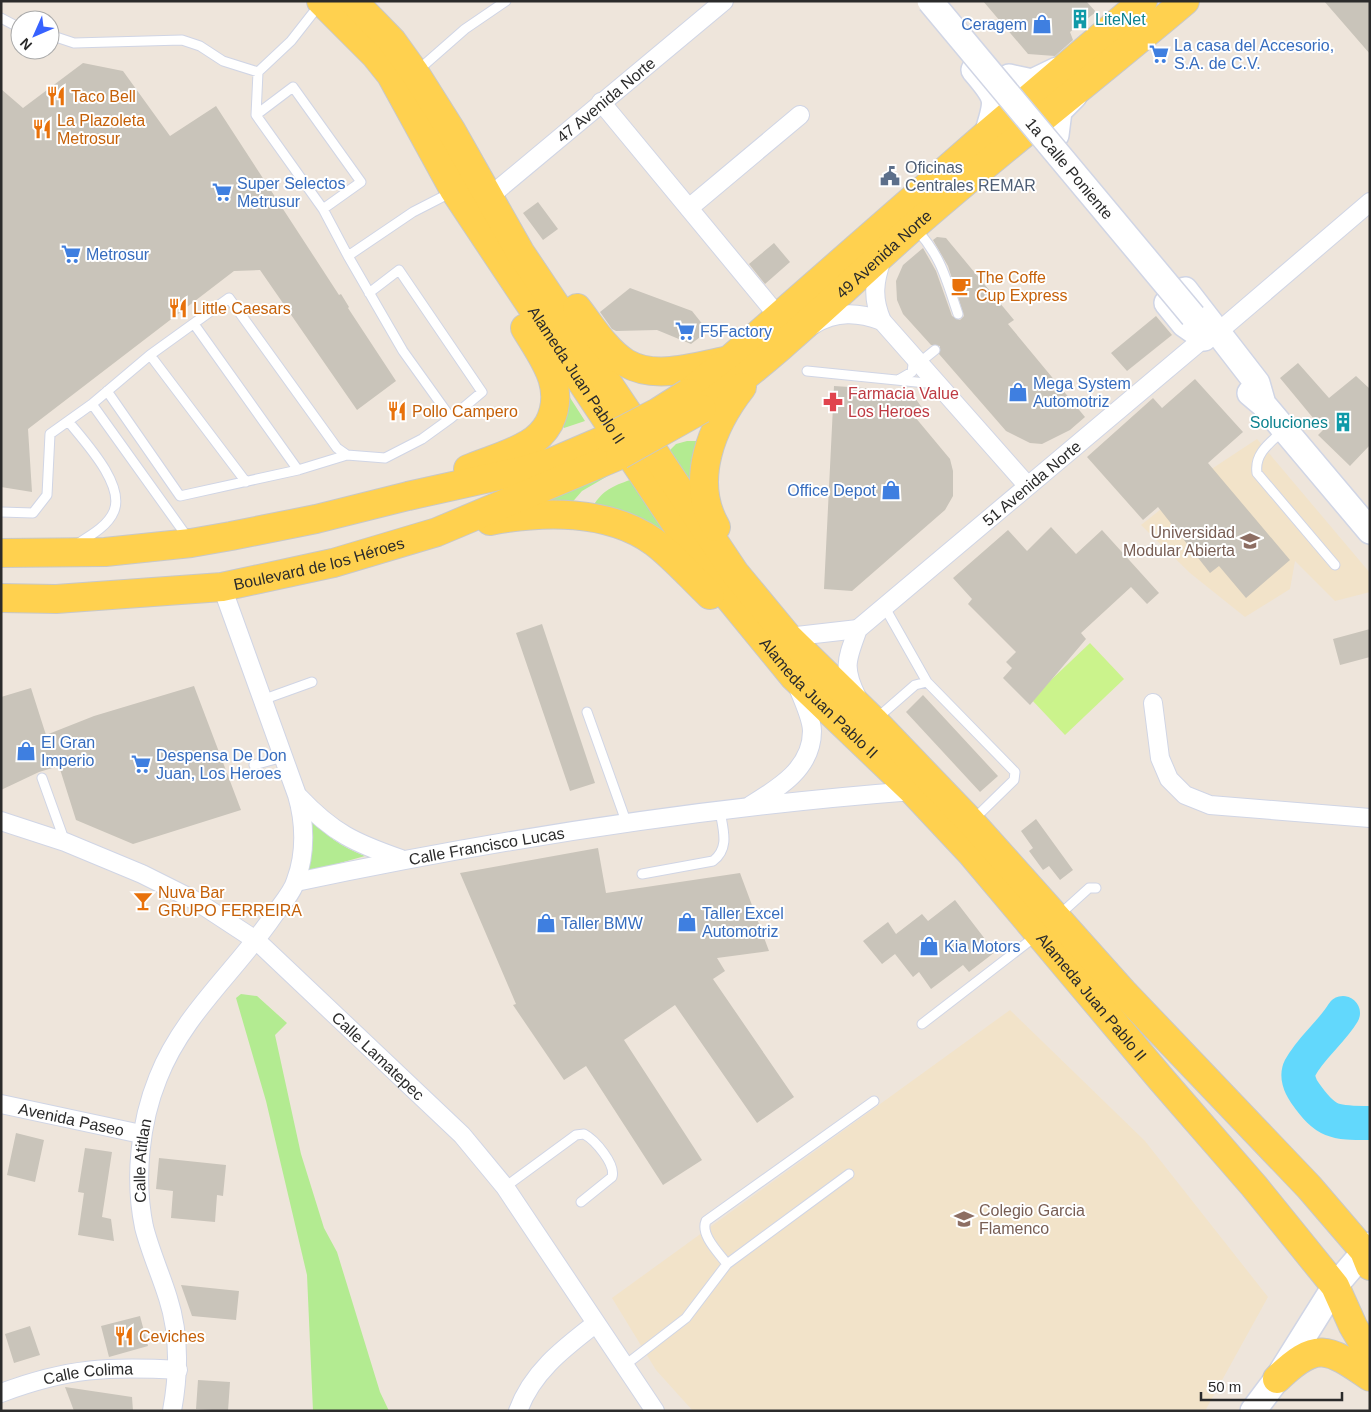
<svg xmlns="http://www.w3.org/2000/svg" width="1371" height="1412" font-family="Arial,sans-serif">
<style>
.education{fill:#f2e3c9}
.green{fill:#b3eb91}
.pitch{fill:#cbf38c}
.lines{fill:none;stroke-linecap:round;stroke-linejoin:round}
.river{stroke:#62d8fc;stroke-width:34}
.building{fill:#c9c4ba}
.lane-casing{stroke:#d0d5e5;stroke-width:11}
.street-casing{stroke:#d0d5e5;stroke-width:20}
.secondary-casing{stroke:#d0d5e5;stroke-width:28}
.primary-casing{stroke:#c8c8c8;stroke-width:30}
.lane{stroke:#fff;stroke-width:9}
.street{stroke:#fff;stroke-width:18}
.secondary{stroke:#fff;stroke-width:25}
.primary{stroke:#ffd14f;stroke-width:28}
.secondary-bridge-casing{stroke:#d0d5e5;stroke-width:28;stroke-linecap:butt}
.primary-bridge-casing{stroke:#c8c8c8;stroke-width:30;stroke-linecap:butt}
.secondary-bridge{stroke:#fff;stroke-width:25}
.primary-bridge{stroke:#ffd14f;stroke-width:28}
.labels{text-anchor:middle;stroke-width:4;stroke-linejoin:round;paint-order:stroke}
.culture-label{font-size:16px;fill:#0d838f;stroke:#fff;text-anchor:start}
.shop-label{font-size:16px;fill:#366cbe;stroke:#fff;text-anchor:start}
.food-label{font-size:16px;fill:#c56008;stroke:#fff;text-anchor:start}
.street-label{font-size:16px;fill:#2b2b2b;stroke:#fff}
.service-label{font-size:16px;fill:#4e5e75;stroke:#fff;text-anchor:start}
.health-label{font-size:16px;fill:#be3a42;stroke:#fff;text-anchor:start}
.education-label{font-size:16px;fill:#785e54;stroke:#fff;text-anchor:end}
</style>
<rect width="100%" height="100%" fill="#eee5db"/>
<path class="education" d="M1257 439 1370 573V592L1335 601 1295 561 1290 589 1245 617 1190 573 1141 525 1210 470Z
M1010 1010 1145 1141 1268 1297 1205 1411H693L656 1370 612 1298Z"/>
<path class="green" d="M560 382 585 421 564 428 559 421Z
M687 441H701L692 501 665 455 676 444Z
M618 470 582 491 569 506 537 501Z
M630 480 687 559 593 506C603 490 613 486 630 480Z
M309 815C324 836 342 847 365 856L304 873Z
M241 994 257 996 287 1023 275 1035 301 1154 324 1228 337 1252 380 1392 389 1411H313L307 1275 266 1101 236 998Z"/>
<path class="pitch" d="M1090 643 1124 679 1065 735 1031 699Z"/>
<g class="lines">
<path class="river" d="M1343 1013C1331 1033 1311 1047 1300 1068 1296 1076 1300 1086 1305 1093 1326 1123 1334 1123 1370 1123"/>
</g>
<path class="building" d="M983 1H1086L1096 12 1070 32 1073 40 1055 56 1028 54Z
M1324 1H1370V54Z
M83 63 123 71 170 136 216 106 339 295 341 294 349 307 348 308 396 381 357 410 260 270 234 271 28 429 32 492 1 487V89L23 108Z
M538 202 558 229 543 240 523 213Z
M937 237 946 238 1014 320 1008 324 1085 417 1070 430 1042 444 1030 443 1006 431 939 354 940 346 931 345 903 314 897 300 896 281 903 265 923 248 936 271 952 316 960 320 964 316 948 266 933 240Z
M774 243 790 262 765 284 749 264Z
M630 288 692 311 708 331 691 344 657 330 616 331 612 329 600 312Z
M1156 316 1172 335 1127 371 1111 353Z
M1298 363 1329 398 1356 376 1370 389V445L1350 466 1318 435 1323 430 1280 378Z
M1195 379 1243 432 1208 463 1290 560 1246 598 1219 566 1210 573 1158 507 1143 520 1087 457 1153 398 1162 408Z
M834 386 910 391 923 409 915 417 950 459 953 471V496L945 510 852 591 824 589Z
M1051 527 1076 554 1102 530 1159 593 1147 604 1131 587 1081 633 1086 639 1030 705 1003 678 1012 668 1006 662 1016 652 968 604 972 599 953 578 1008 530 1027 551Z
M542 624 595 783 570 791 516 633Z
M1370 629V657L1340 665 1333 639Z
M194 686 241 810 133 844 76 820 59 766 39 772 1 790V697L31 688 46 735 94 716Z
M923 695 998 776 980 792 906 712Z
M1036 819 1073 870 1060 880 1049 866 1043 870 1029 851 1033 848 1021 831Z
M598 848 606 893 740 873 769 951 717 958 725 971 713 979 794 1097 757 1123 675 1005 624 1040 702 1160 663 1185 586 1066 564 1080 513 1005 516 1004 460 873Z
M955 900 995 952 969 972 963 965 931 989 919 972 913 977 895 954 882 964 863 941 888 922 896 934 922 914 928 921Z
M16 1133 44 1140 35 1182 7 1175Z
M85 1148 112 1152 102 1217 111 1219 114 1241 78 1235 84 1193 78 1192Z
M159 1158 226 1165 223 1196 217 1195 215 1222 171 1218 173 1191 156 1189Z
M181 1285 239 1291 236 1320 192 1316Z
M140 1316 148 1346 109 1357 101 1326Z
M30 1326 40 1355 14 1363 5 1334Z
M198 1380 230 1382 228 1411 196 1409Z
M65 1387 132 1397 133 1411H74Z"/>
<g class="lines">
<defs>
<path id="lane" d="M1 18 20 28
M50 35 74 43 182 40 200 46 223 61 258 72
M416 72 465 29 506 1
M256 115 258 72 291 41 320 4
M323 209 256 115 293 87 361 182 323 209 348 256
M916 229C941 256 946 279 958 314
M369 293 399 270 482 392 451 418 403 351 348 256 413 212 452 192
M194 324 298 470
M150 355 246 482
M919 363 935 350
M807 371 936 384
M900 379 912 372 914 357
M107 391 180 496 298 470 347 455
M92 404 188 538
M68 421C84 441 125 484 114 511 108 526 90 536 77 544
M1284 430C1271 442 1254 453 1257 473L1335 565
M1 512 33 513 47 495 50 434 92 404 150 355 229 298 337 448 347 455 385 458 422 439 451 418
M884 606 927 682 1015 772 1014 780 973 820
M262 700 312 682
M587 712 627 824
M876 719 915 685 927 682
M254 765 283 757
M42 778 65 842
M642 874 713 861C730 848 723 830 720 811
M1058 916 1089 888H1096
M922 1024 1036 936
M505 1187 576 1135 584 1134C595 1140 616 1164 612 1177L581 1202
M727 1264C719 1253 700 1235 706 1221L874 1101
M624 1366 686 1318 727 1264 849 1174"/>
<g id="street">
<path d="M601 102 778 316"/>
<path id="s1" d="M489 197 724 1"/>
<path d="M689 208 800 115"/>
<path d="M882 259C874 282 872 298 882 321L1027 485"/>
<path d="M813 325C836 311 858 312 882 321"/>
<path d="M1218 332 1370 202"/>
<path d="M788 637 858 629"/>
<path id="s2" d="M857 697C842 667 847 659 858 629L1204 338"/>
<path d="M1153 703 1160 758 1169 779 1185 795 1210 805 1370 818"/>
<path d="M299 797C333 833 355 843 401 859"/>
<path d="M751 805C779 788 812 768 812 731 812 718 801 695 796 683"/>
<path id="s3" d="M1 821 65 842 142 874 196 901 257 941 462 1135 505 1187 655 1411"/>
<path id="s4" d="M296 882C499 839 705 807 913 791"/>
<path id="s5" d="M1 1104 141 1134"/>
<path id="s6" d="M1 1393C67 1368 109 1366 178 1370"/>
<path id="s7" d="M172 1411C179 1373 180 1335 168 1298 161 1275 150 1251 144 1227 134 1179 140 1122 158 1078 183 1014 236 971 274 915 281 905 293 892 296 880 306 853 305 822 297 795L222 587"/>
<path d="M518 1411C532 1372 564 1348 595 1324"/>
</g>
<path id="secondary" d="M974 70C998 99 999 97 987 134
M1009 77 1032 82 1057 70
M1056 135 1059 111 1074 96
M1185 290 1257 383 1263 404
M1167 303 1184 324 1204 338
M1250 393 1263 404 1370 531
M1253 1411 1277 1379 1335 1286 1370 1245"/>
<g id="primary">
<path id="s8" d="M321 1 375 55 391 75 454 190 708 572 794 677 913 791 972 854 1161 1079 1254 1186 1335 1286 1353 1326 1370 1355"/>
<path d="M353 1 392 41 415 73 451 130 520 252 735 573 788 637 874 721 971 822 1123 992 1309 1187 1364 1251 1370 1266"/>
<path d="M577 308C591 326 606 351 626 363 655 380 694 367 725 361"/>
<path d="M688 393 729 360 987 134 1143 1"/>
<path id="s9" d="M702 409C778 355 844 288 914 226 1002 149 1095 77 1185 1"/>
<path d="M468 469C487 461 510 455 528 444 537 439 544 432 549 423 567 387 543 358 525 328"/>
<path d="M490 521C542 511 608 509 654 542 674 557 692 578 710 595"/>
<path d="M716 527C689 481 712 425 742 387"/>
<path d="M1 553 105 552 191 543 231 536 316 519 408 496 525 470 552 462 608 438"/>
<path id="s10" d="M1 598 56 599 222 587 333 563 437 532 620 455"/>
<path d="M1277 1379C1316 1341 1327 1347 1370 1377"/>
</g>
</defs>
<use href="#lane" class="lane-casing"/>
<use href="#street" class="street-casing"/>
<use href="#secondary" class="secondary-casing"/>
<use href="#primary" class="primary-casing"/>
<use href="#lane" class="lane"/>
<use href="#street" class="street"/>
<use href="#secondary" class="secondary"/>
<use href="#primary" class="primary"/>
<defs>
<g id="secondary-bridge">
<path id="s11" d="M930 1 1193 316"/>
</g>
<path id="primary-bridge" d="M608 438 658 412 688 393
M620 455 702 409"/>
</defs>
<use href="#secondary-bridge" class="secondary-bridge-casing"/>
<use href="#primary-bridge" class="primary-bridge-casing"/>
<use href="#secondary-bridge" class="secondary-bridge"/>
<use href="#primary-bridge" class="primary-bridge"/>
</g>
<defs>
<symbol id="building-bare" viewBox="-9 -9 18 18"><path d="M-4-6H4V6H1V3H-1V6H-4ZM-2.5-4.3h1.7v1.8h-1.7ZM.8-4.3h1.7v1.8H.8ZM-2.5-1h1.7V.8h-1.7ZM.8-1h1.7V.8H.8Z" fill="#0f9aa8" stroke="#fff" stroke-width="2.5" paint-order="stroke"/></symbol>
<symbol id="shop-bare" viewBox="-9 -9 18 18"><path d="M-5-2.5h2.3a2.7 3.5 0 0 1 5.4 0H5L5.5 6h-11ZM-1.5-2.5h3a1.5 2.3 0 0 0-3 0Z" fill="#3f7fe0" stroke="#fff" stroke-width="2.5" paint-order="stroke"/></symbol>
<symbol id="supermarket-bare" viewBox="-9 -9 18 18"><path d="M-6-5.5h2.5l.6 2H6L4.5 2H-2.5L-4.4-4H-6ZM-1.5 3.2a1.3 1.3 0 1 0 .1 0ZM3 3.2a1.3 1.3 0 1 0 .1 0Z" fill="#3f7fe0" stroke="#fff" stroke-width="2.5" paint-order="stroke"/></symbol>
<symbol id="restaurant-bare" viewBox="-9 -9 18 18"><path d="M-5-6h1v4h1v-4h1v4h1v-4h1v5L-1.5 .5V6h-2V.5L-5-1ZM5-6V6H3V1.5H1.5Q1.5-4 5-6Z" fill="#e8710a" stroke="#fff" stroke-width="2.5" paint-order="stroke"/></symbol>
<symbol id="civic-bare" viewBox="-9 -9 18 18"><path d="M-.6-6.5H3V-4.5H.6V-3L4-1V1h2V6H-6V1h2V-1L-.6-3ZM-1.2 2.5V6h2.4V2.5Z" fill="#5c6f8a" stroke="#fff" stroke-width="2.5" paint-order="stroke"/></symbol>
<symbol id="cafe-bare" viewBox="-9 -9 18 18"><path d="M-5.5-4.5H6V0H3Q3 3.5 0 3.5H-2.5Q-5.5 3.5-5.5 0ZM3-3.2v2h1.7v-2ZM-6 4.5H4V6H-6Z" fill="#e8710a" stroke="#fff" stroke-width="2.5" paint-order="stroke"/></symbol>
<symbol id="pharmacy-bare" viewBox="-9 -9 18 18"><path d="M-2-6h4v4h4v4h-4v4h-4v-4h-4v-4h4Z" fill="#e0444e" stroke="#fff" stroke-width="2.5" paint-order="stroke"/></symbol>
<symbol id="university-bare" viewBox="-9 -9 18 18"><path d="M0-5L7-2L0 1L-7-2ZM-4 1L0 2.5L4 1V4Q0 6-4 4Z" fill="#8d6e63" stroke="#fff" stroke-width="2.5" paint-order="stroke"/></symbol>
<symbol id="bar-bare" viewBox="-9 -9 18 18"><path d="M-6-5H6L.8 .8V4.5H3.5V6h-7V4.5H-.8V.8Z" fill="#e8710a" stroke="#fff" stroke-width="2.5" paint-order="stroke"/></symbol>
<symbol id="school-bare" viewBox="-9 -9 18 18"><path d="M0-5L7-2L0 1L-7-2ZM-4 1L0 2.5L4 1V4Q0 6-4 4Z" fill="#8d6e63" stroke="#fff" stroke-width="2.5" paint-order="stroke"/></symbol>
</defs>
<g fill-rule="evenodd">
<use href="#building-bare" x="1066" y="5" width="28" height="28"/>
<use href="#shop-bare" x="1028" y="10" width="28" height="28"/>
<use href="#supermarket-bare" x="1145" y="40" width="28" height="28"/>
<use href="#restaurant-bare" x="42" y="82" width="28" height="28"/>
<use href="#restaurant-bare" x="28" y="115" width="28" height="28"/>
<use href="#civic-bare" x="876" y="162" width="28" height="28"/>
<use href="#supermarket-bare" x="208" y="178" width="28" height="28"/>
<use href="#supermarket-bare" x="57" y="240" width="28" height="28"/>
<use href="#cafe-bare" x="947" y="272" width="28" height="28"/>
<use href="#restaurant-bare" x="164" y="294" width="28" height="28"/>
<use href="#supermarket-bare" x="671" y="317" width="28" height="28"/>
<use href="#shop-bare" x="1004" y="378" width="28" height="28"/>
<use href="#pharmacy-bare" x="819" y="388" width="28" height="28"/>
<use href="#restaurant-bare" x="383" y="397" width="28" height="28"/>
<use href="#building-bare" x="1329" y="408" width="28" height="28"/>
<use href="#shop-bare" x="877" y="476" width="28" height="28"/>
<use href="#university-bare" x="1236" y="527" width="28" height="28"/>
<use href="#shop-bare" x="12" y="737" width="28" height="28"/>
<use href="#supermarket-bare" x="127" y="750" width="28" height="28"/>
<use href="#bar-bare" x="129" y="887" width="28" height="28"/>
<use href="#shop-bare" x="673" y="908" width="28" height="28"/>
<use href="#shop-bare" x="532" y="909" width="28" height="28"/>
<use href="#shop-bare" x="915" y="932" width="28" height="28"/>
<use href="#school-bare" x="950" y="1205" width="28" height="28"/>
<use href="#restaurant-bare" x="110" y="1322" width="28" height="28"/>
</g>
<g class="labels">
<g class="culture-label">
<text x="1095" y="25">LiteNet</text>
<text x="1328" y="428" text-anchor="end">Soluciones</text>
</g>
<g class="shop-label">
<text x="1027" y="30" text-anchor="end">Ceragem</text>
<text x="1174" y="51">La casa del Accesorio,<tspan x="1174" dy="18">S.A. de C.V.</tspan></text>
<text x="237" y="189">Super Selectos<tspan x="237" dy="18">Metrusur</tspan></text>
<text x="86" y="260">Metrosur</text>
<text x="700" y="337">F5Factory</text>
<text x="1033" y="389">Mega System<tspan x="1033" dy="18">Automotriz</tspan></text>
<text x="876" y="496" text-anchor="end">Office Depot</text>
<text x="41" y="748">El Gran<tspan x="41" dy="18">Imperio</tspan></text>
<text x="156" y="761">Despensa De Don<tspan x="156" dy="18">Juan, Los Heroes</tspan></text>
<text x="702" y="919">Taller Excel<tspan x="702" dy="18">Automotriz</tspan></text>
<text x="561" y="929">Taller BMW</text>
<text x="944" y="952">Kia Motors</text>
</g>
<g class="food-label">
<text x="71" y="102">Taco Bell</text>
<text x="57" y="126">La Plazoleta<tspan x="57" dy="18">Metrosur</tspan></text>
<text x="976" y="283">The Coffe<tspan x="976" dy="18">Cup Express</tspan></text>
<text x="193" y="314">Little Caesars</text>
<text x="412" y="417">Pollo Campero</text>
<text x="158" y="898">Nuva Bar<tspan x="158" dy="18">GRUPO FERREIRA</tspan></text>
<text x="139" y="1342">Ceviches</text>
</g>
<g class="street-label">
<text dy="6" stroke="none"><textPath href="#s1" startOffset="152">47 Avenida Norte</textPath></text>
<text dy="6" stroke="none"><textPath href="#s11" startOffset="218">1a Calle Poniente</textPath></text>
<text dy="6" stroke="none"><textPath href="#s9" startOffset="239">49 Avenida Norte</textPath></text>
<text dy="6" stroke="none"><textPath href="#s8" startOffset="455">Alameda Juan Pablo II</textPath></text>
<text dy="6" stroke="none"><textPath href="#s2" startOffset="298">51 Avenida Norte</textPath></text>
<text dy="6" stroke="none"><textPath href="#s10" startOffset="321">Boulevard de los Héroes</textPath></text>
<text dy="6" stroke="none"><textPath href="#s8" startOffset="860">Alameda Juan Pablo II</textPath></text>
<text dy="6" stroke="none"><textPath href="#s4" startOffset="194">Calle Francisco Lucas</textPath></text>
<text dy="6" stroke="none"><textPath href="#s8" startOffset="1265">Alameda Juan Pablo II</textPath></text>
<text dy="6" stroke="none"><textPath href="#s3" startOffset="451">Calle Lamatepec</textPath></text>
<text dy="6" stroke="none"><textPath href="#s5" startOffset="72">Avenida Paseo</textPath></text>
<text dy="6" stroke="none"><textPath href="#s7" startOffset="256">Calle Atitlan</textPath></text>
<text dy="6" stroke="none"><textPath href="#s6" startOffset="90">Calle Colima</textPath></text>
</g>
<g class="service-label">
<text x="905" y="173">Oficinas<tspan x="905" dy="18">Centrales REMAR</tspan></text>
</g>
<g class="health-label">
<text x="848" y="399">Farmacia Value<tspan x="848" dy="18">Los Heroes</tspan></text>
</g>
<g class="education-label">
<text x="1235" y="538">Universidad<tspan x="1235" dy="18">Modular Abierta</tspan></text>
<text x="979" y="1216" text-anchor="start">Colegio Garcia<tspan x="979" dy="18">Flamenco</tspan></text>
</g>
</g>
<rect width="1371" height="1412" fill="none" stroke="#2b2b2b" stroke-width="5"/>
<g transform="translate(35 35) rotate(225)"><circle r="24" fill="#ffffff" stroke="#aaaaaa"/>
<path d="M0-4L9 19L0 12L-9 19Z" fill="#3762ff"/>
<text y="-8" font-size="14" font-weight="bold" text-anchor="middle" fill="#2b2b2b">N</text>
</g>
<path d="M1201 1392v8h141v-8" fill="none" stroke="#2b2b2b" stroke-width="2.5"/>
<text x="1208" y="1392" font-size="15" fill="#2b2b2b" stroke="#ffffff" stroke-width="4" paint-order="stroke">50 m</text>
</svg>
